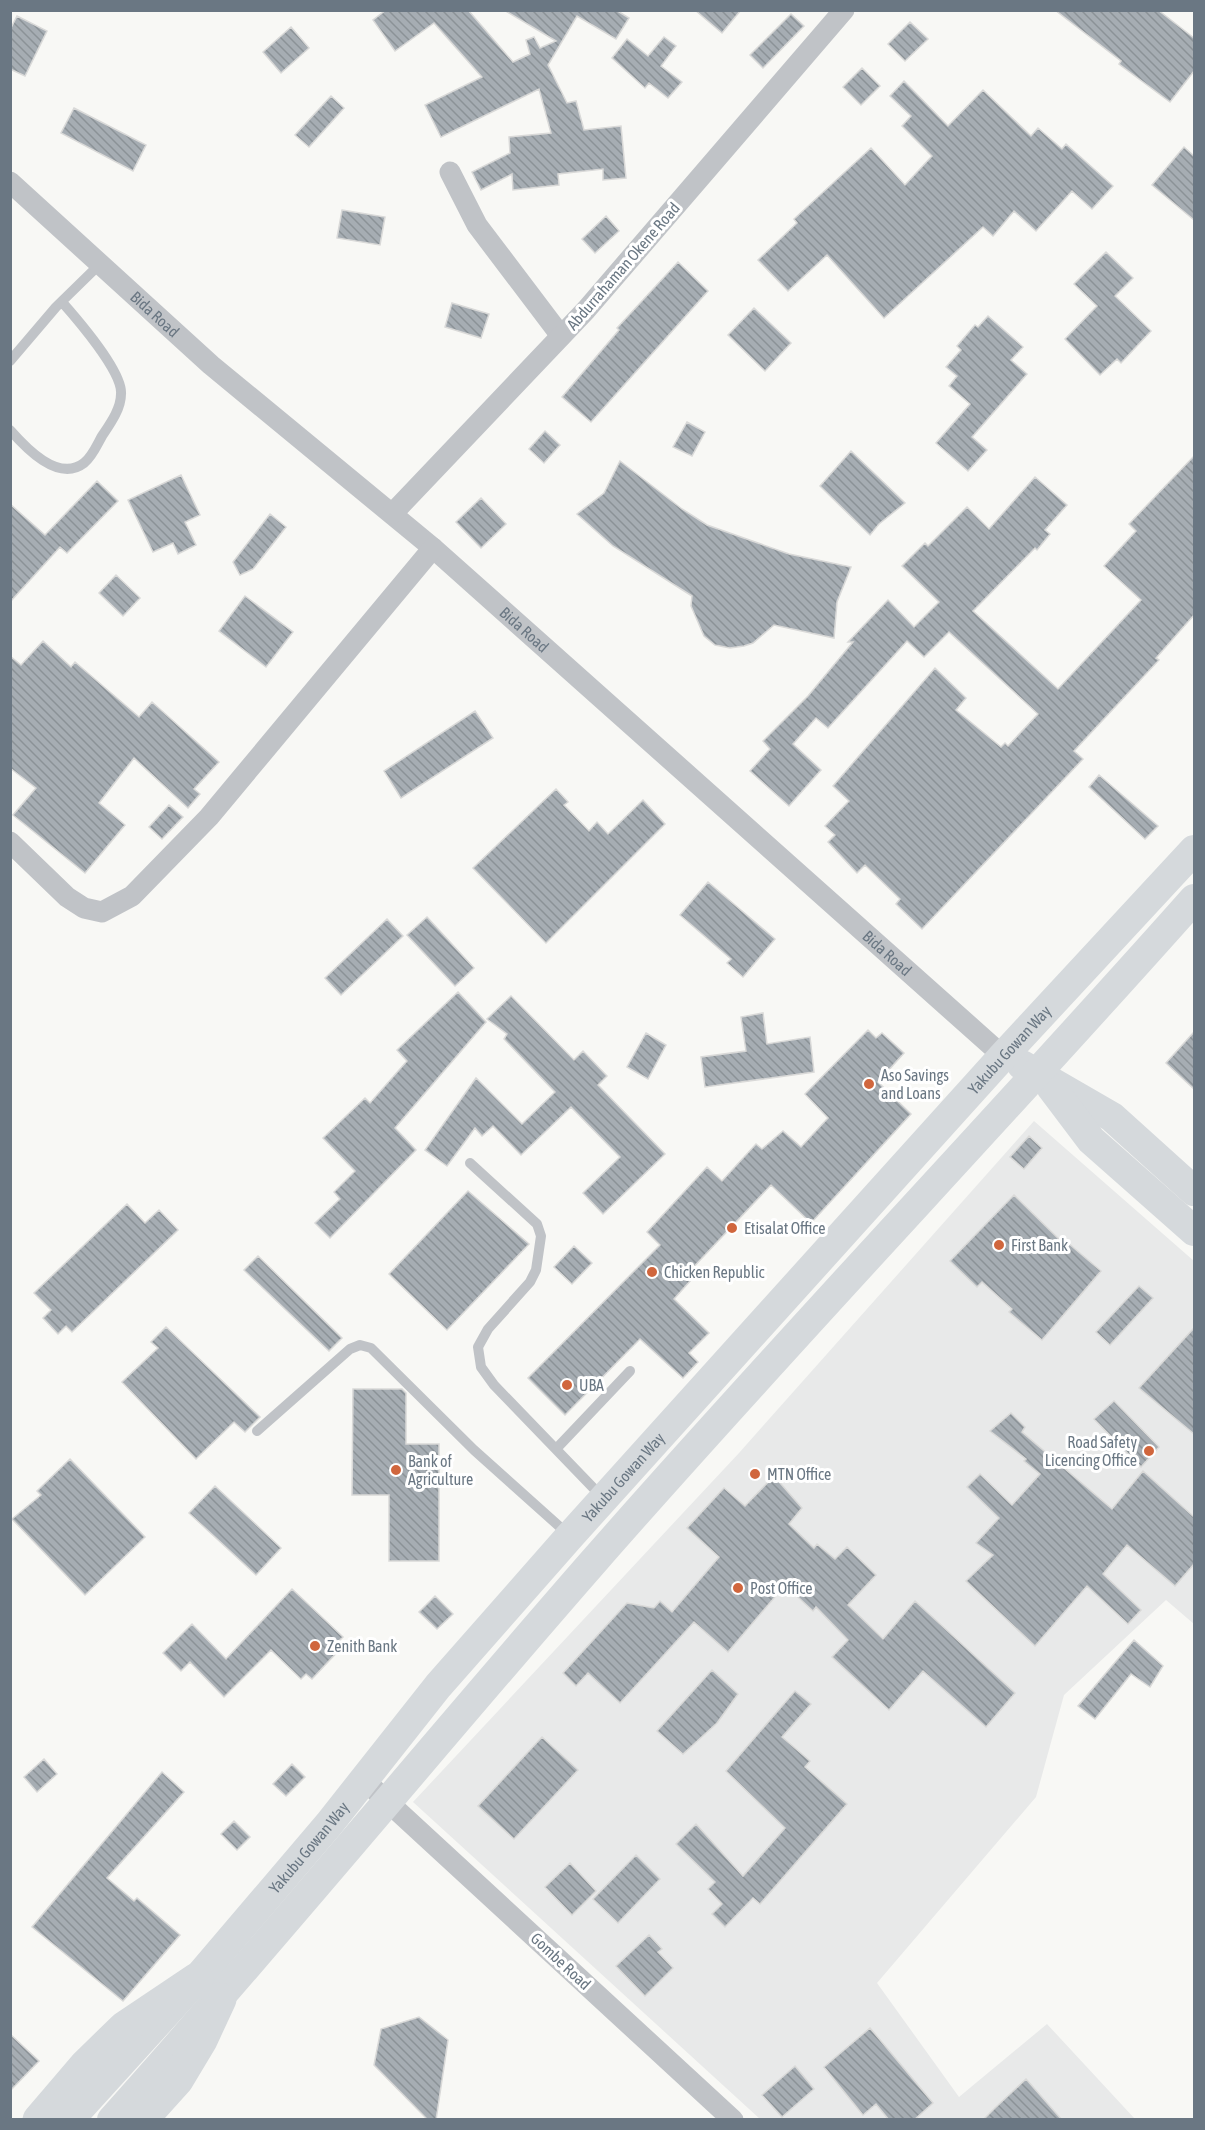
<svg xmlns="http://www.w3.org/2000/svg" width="1205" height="2130" font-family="'Asap Condensed',sans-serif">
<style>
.built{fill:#e8e9e9}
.building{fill:url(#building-back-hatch);stroke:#d9d9d8;stroke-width:1.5}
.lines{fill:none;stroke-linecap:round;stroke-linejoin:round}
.lane{stroke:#c0c3c7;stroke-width:10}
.street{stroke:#c0c3c7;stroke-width:21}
.secondary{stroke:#d5d9dc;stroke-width:30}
.primary{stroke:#d5d9dc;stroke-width:33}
.poi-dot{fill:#d0663d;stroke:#fff;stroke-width:2}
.labels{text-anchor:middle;stroke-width:6;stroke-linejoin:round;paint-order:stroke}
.street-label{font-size:16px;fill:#6a7783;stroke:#fff}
.poi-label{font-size:16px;fill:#6a7783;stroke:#fff;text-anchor:start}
</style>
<defs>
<pattern id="building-back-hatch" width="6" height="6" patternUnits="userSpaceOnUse" patternTransform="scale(1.5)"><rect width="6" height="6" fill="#a6adb3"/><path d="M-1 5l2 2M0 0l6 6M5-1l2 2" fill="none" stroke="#8b9297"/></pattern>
</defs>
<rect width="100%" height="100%" fill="#f8f8f5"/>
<path class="built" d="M1034 1121 1194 1261V1624L1166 1600 1064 1695 1036 1797 877 1983 959 2097 1047 2024 1135 2119H760L413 1802 739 1453Z"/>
<path class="building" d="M386 10H468L513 62 530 54 526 40 534 37 540 48 556 41 504 10H616L629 18 616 39 577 16 548 65 567 103 576 101 584 130 621 126 626 178 603 180V169L558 174 559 185 513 190 512 174 481 190 472 172 510 153 509 137 551 133 539 89 441 137 425 105 482 77 434 23 395 51 373 20Z
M695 10H741L722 33Z
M1055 10H1158L1194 38V71L1170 102 1119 64 1121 61Z
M791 14 804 26 763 68 750 55Z
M17 16 47 31 25 76 10 69V30Z
M910 22 928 39 905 61 888 44Z
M291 27 309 48 281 73 263 52Z
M664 37 676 46 661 66 682 82 668 98 649 83 645 88 612 58 627 39 648 56Z
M862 68 880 86 861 105 843 87Z
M904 81 948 126 983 90 1031 136 1038 128 1062 149 1066 144 1113 186 1092 209 1072 191 1036 231 1014 211 993 236 983 227 884 318 827 255 788 291 758 260 797 223 794 219 871 148 905 185 932 156 902 126 911 116 890 96Z
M331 96 344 108 309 147 295 135Z
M74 108 146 145 133 171 61 133Z
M1184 147 1194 156V220L1152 185Z
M342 210 385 217 380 245 337 238Z
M606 216 619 231 595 253 582 239Z
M1106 252 1133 278 1115 296 1151 331 1121 363 1117 359 1100 375 1065 339 1097 306 1074 284Z
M678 262 708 291 591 422 562 397 619 330 617 328Z
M452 303 489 314 481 338 445 327Z
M754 308 791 343 765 371 728 335Z
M988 316 1023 347 1011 360 1027 374 972 437 987 450 968 471 936 443 970 404 949 386 957 376 946 367 961 350 957 346 975 325 978 327Z
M687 422 705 432 692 456 673 447Z
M545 431 560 445 544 463 529 449Z
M851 451 905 503 879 524 870 535 820 486Z
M1194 456V615L1156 658 1159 660 1074 751 1083 759 922 929 896 904 900 899 865 865 857 873 828 842 835 835 825 826 849 801 833 786 935 668 966 698 956 710 1001 747 1005 743 1008 746 1038 714 949 632 924 657 907 641 828 728 816 718 793 744 821 770 789 806 750 771 770 749 763 741 808 696 853 642H848L888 600 914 627 939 602 902 566 925 543 928 546 967 507 989 529 1035 477 1067 505 1045 530 1050 534 1037 550 1035 548 973 611 1058 689 1141 600 1104 566 1136 531 1129 524Z
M620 461 682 509 707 525 789 554 851 567 837 602 834 638 774 625 753 643 744 646 730 648 715 645 704 636 691 606 692 596 613 546 577 514 604 493Z
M181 475 200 515 185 522 196 545 178 554 173 543 153 552 128 500Z
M97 481 118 501 67 553 60 547 10 602V504L45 535Z
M481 498 506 524 481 548 456 522Z
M270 514 286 527 253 569 240 575 233 562Z
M116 575 140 598 123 616 99 593Z
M245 596 293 632 266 667 219 631Z
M43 641 71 667 75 662 139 717 152 702 219 762 194 789 200 794 188 808 134 758 99 803 125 825 85 873 13 815 36 788 10 768V656L21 665Z
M475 711 493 738 401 798 384 771Z
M1099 775 1158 826 1145 839 1089 787Z
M556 789 568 802 564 805 589 831 597 822 608 834 643 800 665 824 546 943 473 868Z
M169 805 183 817 162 839 149 827Z
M708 882 775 939 743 977 727 963 731 959 680 915Z
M427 917 474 968 455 986 407 935Z
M387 919 403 936 341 995 325 978Z
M458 992 486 1022 395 1128 416 1150 330 1238 315 1223 340 1199 334 1192 355 1171 323 1138 365 1098 370 1103 407 1061 397 1050Z
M511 996 574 1060 583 1051 607 1076 598 1085 665 1154 603 1214 583 1193 620 1157 571 1107 521 1155 493 1126 482 1136 475 1128 447 1166 425 1150 476 1078 522 1124 555 1092 504 1039 507 1034 487 1019Z
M763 1013 767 1044 810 1037 814 1072 705 1087 701 1057 746 1051 741 1017Z
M868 1030 876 1038 882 1033 904 1053 878 1082 911 1114 811 1223 771 1185 686 1275 691 1280 674 1299 709 1333 689 1353 698 1362 683 1378 640 1339 565 1415 528 1378 660 1245 647 1232 707 1167 722 1181 756 1144 762 1149 783 1131 801 1147 828 1118 805 1094Z
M1194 1032V1089L1166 1063Z
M646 1033 666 1045 648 1079 627 1067Z
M1029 1136 1042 1148 1024 1169 1010 1157Z
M468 1191 529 1244 447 1330 389 1274Z
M1014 1195 1066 1246 1068 1243 1101 1271 1042 1340 1009 1312 1012 1309 982 1282 977 1287 950 1261Z
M127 1204 145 1223 159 1210 178 1230 72 1332 66 1326 58 1334 43 1318 51 1310 34 1293Z
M574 1246 592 1263 572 1284 554 1267Z
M258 1256 342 1338 329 1351 244 1270Z
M1139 1286 1153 1298 1110 1345 1096 1332Z
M166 1327 260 1417 245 1432 234 1422 196 1459 122 1382 158 1348 151 1342Z
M1194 1328V1434L1139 1388Z
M353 1389H402L406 1393V1444H439V1561H389V1495H352Z
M1114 1401 1159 1447 1141 1467 1094 1419Z
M1011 1413 1025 1427 1022 1432 1112 1509 1143 1471 1194 1517V1564L1175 1586 1127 1545 1103 1574 1141 1610 1128 1624 1087 1586 1035 1646 966 1581 993 1555 976 1543 999 1518 967 1487 980 1474 1012 1505 1040 1474 1024 1461 1026 1459 990 1431Z
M70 1459 145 1537 85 1595 12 1519 41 1495 37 1491Z
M774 1476 802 1508 789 1524 814 1548 817 1544 835 1559 847 1547 876 1575 848 1605 883 1639 915 1601 1015 1693 986 1727 923 1671 889 1710 832 1657 848 1640 816 1607 813 1611 785 1585 728 1652 694 1622 620 1703 588 1673 576 1686 563 1673 627 1603 654 1608 660 1601 672 1612 719 1557 687 1528 724 1488 745 1506Z
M215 1486 281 1548 256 1575 189 1513Z
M292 1589 343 1637 337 1643 342 1647 312 1679 306 1674 301 1679 271 1650 224 1697 190 1662 181 1671 163 1653 192 1624 226 1659Z
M435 1596 453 1614 437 1629 419 1612Z
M1134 1640 1163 1666 1150 1687 1131 1674 1095 1719 1078 1706Z
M712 1670 738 1694 717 1723 683 1754 657 1731Z
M795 1691 811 1704 782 1737 810 1761 805 1767 847 1804 760 1904 753 1898 725 1927 712 1914 722 1904 708 1889 715 1882 676 1844 696 1824 743 1876 785 1828 726 1771Z
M542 1737 578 1770 514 1839 478 1806Z
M44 1759 57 1774 37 1792 24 1777Z
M292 1764 305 1777 286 1796 273 1784Z
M162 1772 184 1792 107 1878 134 1901 137 1898 180 1935 123 2001 32 1927Z
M234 1821 250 1837 237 1850 221 1834Z
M636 1855 660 1879 618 1923 593 1899Z
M570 1863 596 1891 572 1915 545 1887Z
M649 1935 662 1949 658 1952 673 1968 645 1996 616 1966Z
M419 2017 448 2040 436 2120H428L374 2065 381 2029Z
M870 2028 933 2103 914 2120H889L876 2104 863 2115 824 2067Z
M10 2034 39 2061 10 2091Z
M795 2066 814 2089 782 2117 762 2095Z
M1026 2079 1062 2120H983L995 2108Z"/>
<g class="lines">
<path class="lane" d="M10 361 56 307 100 264
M10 430C25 447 58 483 84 463 92 457 97 445 102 436 110 424 121 409 121 394 123 372 77 319 62 302
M470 1163 537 1224 541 1236 536 1270 530 1282 488 1329 478 1347 481 1367 494 1385 603 1498
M257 1431 350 1349 360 1345 371 1348 474 1450 570 1536
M556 1449 630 1371"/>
<g class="street">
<path d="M450 172 477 225 561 336"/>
<path id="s1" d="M10 182 211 365 433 548 1003 1056"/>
<path d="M393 513 586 310 844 10"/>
<path d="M10 842 67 897 84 908 102 912 132 896 209 817 433 548"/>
<path d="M364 1780 733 2120"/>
</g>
<g class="secondary">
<path d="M1022 1065 1112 1117 1194 1191"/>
<path d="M1051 1087 1091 1140 1194 1231"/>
<path id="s2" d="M69 2120 197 1979 329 1824 438 1686 570 1536 1003 1056 1194 850"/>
<path d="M112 2120C276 1937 432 1746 594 1561 790 1337 996 1122 1194 899"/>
</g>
<path class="primary" d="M39 2120 86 2065 124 2028 197 1979
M141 2120 177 2080 201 2040 220 1999"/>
</g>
<g class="poi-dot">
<circle cx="869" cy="1084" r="6"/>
<circle cx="732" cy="1228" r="6"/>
<circle cx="999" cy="1245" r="6"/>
<circle cx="652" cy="1272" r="6"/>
<circle cx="567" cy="1385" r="6"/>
<circle cx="1149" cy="1451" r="6"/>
<circle cx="396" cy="1470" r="6"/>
<circle cx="755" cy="1474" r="6"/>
<circle cx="738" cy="1588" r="6"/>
<circle cx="315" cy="1646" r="6"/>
</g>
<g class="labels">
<g class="street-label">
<text transform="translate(623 266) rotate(-49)" y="6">Abdurrahaman Okene Road</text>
<text dy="6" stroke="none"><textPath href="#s1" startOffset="196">Bida Road</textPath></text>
<text dy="6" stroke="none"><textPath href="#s1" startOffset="682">Bida Road</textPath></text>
<text dy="6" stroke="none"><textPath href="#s1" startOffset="1168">Bida Road</textPath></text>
<text dy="6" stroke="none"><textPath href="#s2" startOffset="1425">Yakubu Gowan Way</textPath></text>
<text dy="6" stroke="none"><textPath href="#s2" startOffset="849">Yakubu Gowan Way</textPath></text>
<text dy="6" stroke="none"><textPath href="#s2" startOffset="363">Yakubu Gowan Way</textPath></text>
<text transform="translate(561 1961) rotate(43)" y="6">Gombe Road</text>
</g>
<g class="poi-label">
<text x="881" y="1081">Aso Savings<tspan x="881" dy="18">and Loans</tspan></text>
<text x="744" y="1234">Etisalat Office</text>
<text x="1011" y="1251">First Bank</text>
<text x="664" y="1278">Chicken Republic</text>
<text x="579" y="1391">UBA</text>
<text x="1137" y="1448" text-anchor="end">Road Safety<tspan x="1137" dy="18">Licencing Office</tspan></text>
<text x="408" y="1467">Bank of<tspan x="408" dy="18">Agriculture</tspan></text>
<text x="767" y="1480">MTN Office</text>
<text x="750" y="1594">Post Office</text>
<text x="327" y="1652">Zenith Bank</text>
</g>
</g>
<rect width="1205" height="2130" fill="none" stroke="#6a7783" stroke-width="24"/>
</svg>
